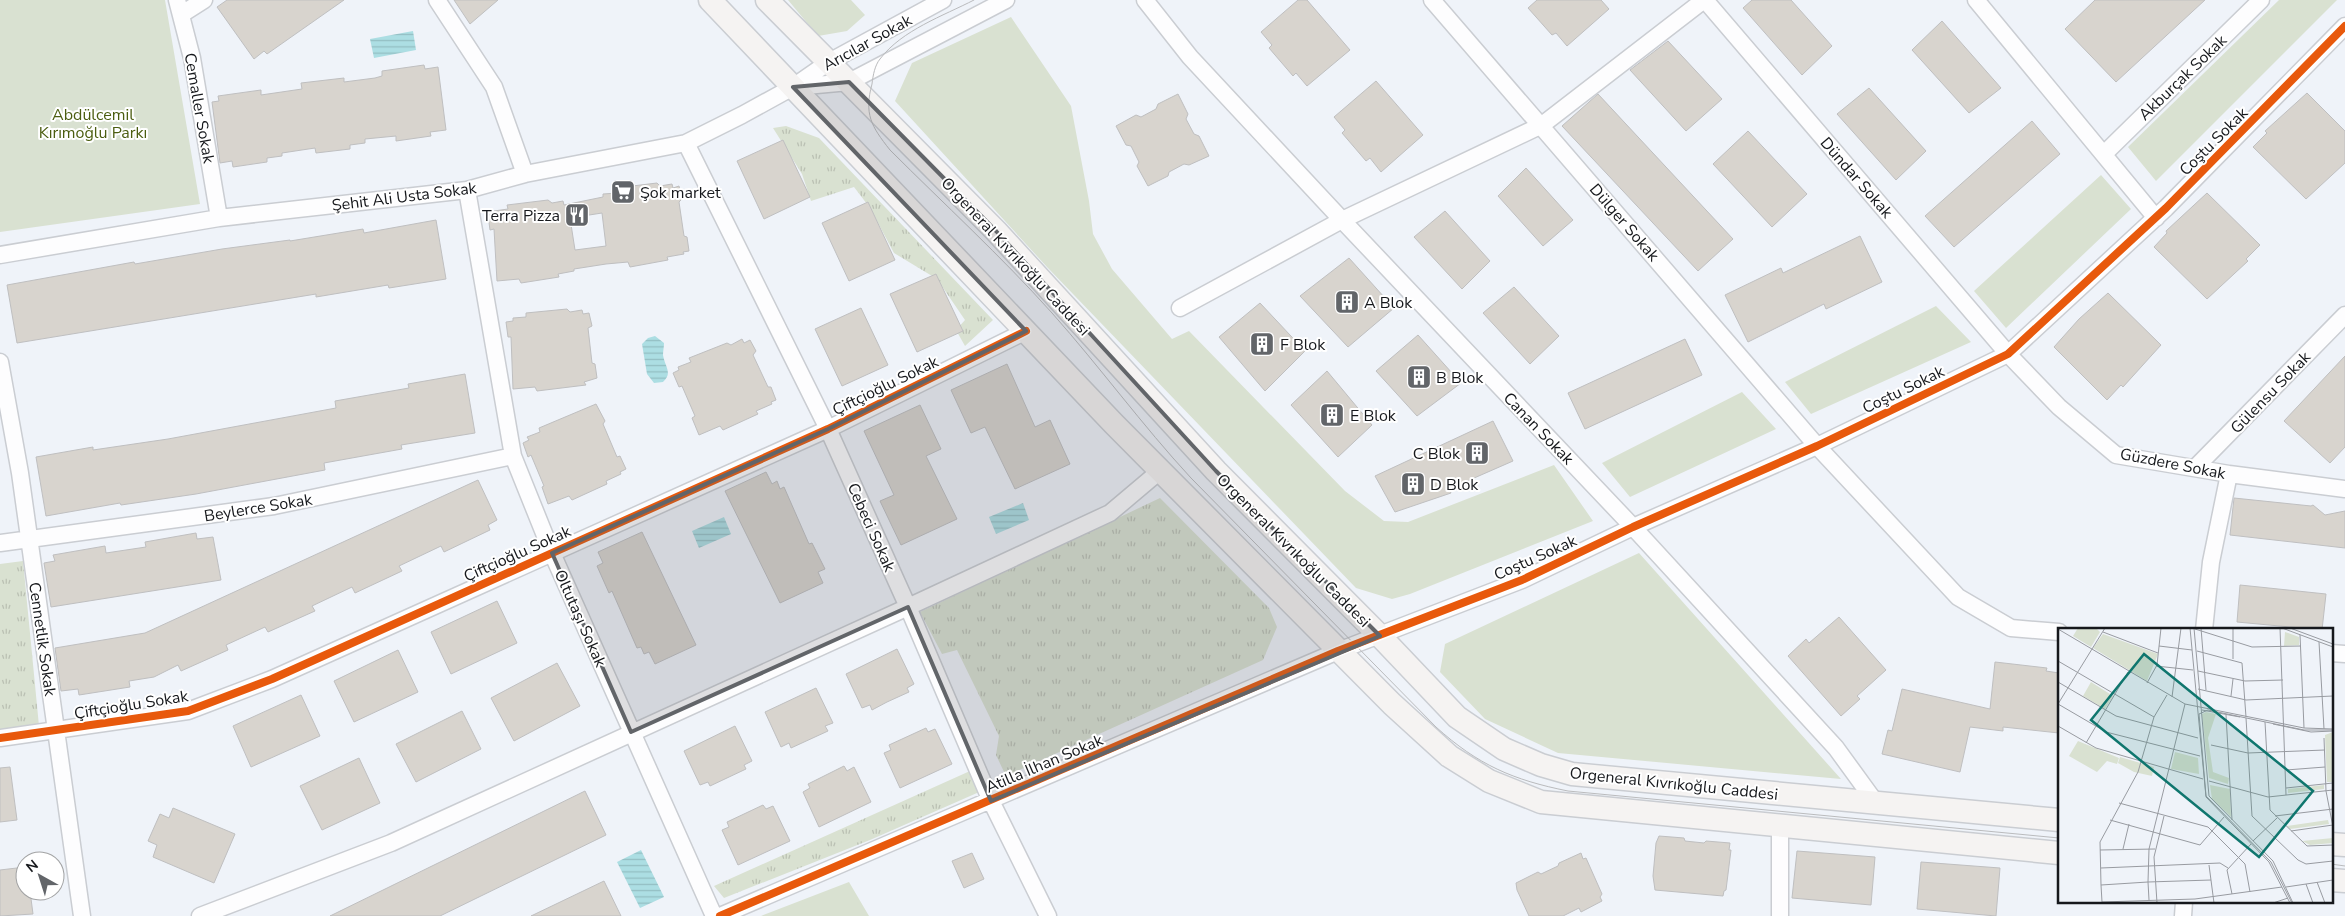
<svg xmlns="http://www.w3.org/2000/svg" width="2345" height="916" font-family="'Nunito Sans',sans-serif">
<style>
.grass{fill:url(#grass-tufts)}
.green{fill:#d9e1d1}
.water{fill:url(#water-rules)}
.building{fill:#d8d4ce;stroke:#bfbfc0;fill-rule:evenodd}
.lines{fill:none;stroke-linecap:round;stroke-linejoin:round}
.street-casing{stroke:#cacdd2;stroke-width:19}
.secondary-casing{stroke:#cacdd2;stroke-width:25}
.street{stroke:#fdfdfe;stroke-width:16}
.secondary{stroke:#f5f3f2;stroke-width:22}
.tram{stroke:#babbbd;stroke-width:1}
.cycleway-casing{stroke:#fff;stroke-width:11}
.cycleway{stroke:#e8590c;stroke-width:8}
.marked{fill:#626569;fill-opacity:0.2;stroke:#626569;stroke-width:4;stroke-linejoin:round}
.labels{text-anchor:middle;stroke-width:4;stroke-linejoin:round;paint-order:stroke}
.street-label{font-size:16px;fill:#16181c;stroke:#fff}
.park-label{font-size:16px;fill:#4b5d10;stroke:#fff}
.poi-label{font-size:16px;fill:#16181c;stroke:#fff;text-anchor:start}
.inset-road{fill:none;stroke:#989ba1;stroke-width:1}
.view{fill:#0f766e;fill-opacity:0.15;stroke:#0f766e;stroke-width:2.5}
.inset-edge{fill:none;stroke:#16181c;stroke-width:2.5}
</style>
<defs>
<pattern id="grass-tufts" width="24" height="20" patternUnits="userSpaceOnUse" patternTransform="scale(1.25)"><rect width="24" height="20" fill="#d9e1d1"/><path d="M3 7l-1-3M5 7V3M7 7l1-3M15 17l-1-3M17 17v-4M19 17l1-3" fill="none" stroke="#bac0b3"/></pattern>
<pattern id="water-rules" width="6" height="5" patternUnits="userSpaceOnUse" patternTransform="scale(1.25)"><rect width="6" height="5" fill="#acdee3"/><path d="M0 2.5h6" fill="none" stroke="#93bec2"/></pattern>
</defs>
<rect width="100%" height="100%" fill="#eff3f9"/>
<path class="grass" d="M786 126 819 138 993 320 965 346 956 330 965 320 937 279 894 253 870 208 854 187 811 201 802 174 773 128Z
M1160 498 1269 608 1277 627 1263 660 1006 776 996 755 999 736 957 650 942 654 920 612Z
M23 561 39 726 0 732V564Z
M970 771 980 787 977 793 870 840 724 898 714 886Z"/>
<path class="green" d="M0 0H165L200 204 0 232Z
M788 0H851L865 15 847 31 818 36Z
M2279 0H2337L2156 181 2128 147Z
M1011 17 1071 106 1089 201 1093 234 1112 269 1172 339 1189 331 1345 491 1384 521 1408 522 1554 465 1593 521 1410 594 1392 599 1356 588 1047 267 895 101 912 63Z
M2101 175 2131 209 2006 328 1974 291Z
M1936 306 1971 342 1811 414 1785 382Z
M1742 392 1776 429 1630 497 1602 463Z
M1639 553 1841 779 1558 753 1485 719 1440 672 1445 644Z
M849 882 869 916H761Z"/>
<path class="water" d="M413 31 416 50 374 58 370 39Z
M655 336 664 343C664 347 663 351 663 355 665 367 673 373 663 382L654 383 647 374 642 344 648 338Z
M1023 503 1029 520 996 534 989 517Z
M724 517 731 534 699 548 692 531Z
M641 850 664 897 640 908 617 862Z"/>
<path class="building" d="M227 0H344L267 54 264 51 254 59 217 7Z
M454 0H498L470 24Z
M1298 0H1307L1350 50 1307 86 1296 73 1293 76 1269 48 1272 45 1261 32Z
M1537 0H1601L1609 9 1567 46 1556 33 1552 35 1528 8Z
M1752 0H1791L1832 46 1802 75 1743 8Z
M2095 0H2205L2116 82 2065 29Z
M1942 21 2001 88 1969 113 1912 50Z
M1668 41 1722 99 1686 131 1630 70Z
M424 65 425 69 438 67 446 130 430 132 431 136 396 141V136L365 139V143L350 145V149L316 153 315 148 282 153V156L267 158V162L233 167 232 161 220 163 212 102 219 101 218 96 261 90V95L302 89 301 83 344 78V82L375 78 382 76V71Z
M1376 81 1423 135 1381 172 1370 158 1366 161 1342 133 1345 130 1334 117Z
M1869 88 1926 151 1896 180 1837 114Z
M2307 93 2345 131V163L2306 199 2253 147 2267 133 2265 131Z
M1178 94 1188 114 1186 119 1194 134 1199 136 1209 156 1189 165 1184 164 1169 172 1168 176 1148 186 1137 166 1139 162 1131 146 1126 145 1116 126 1136 115 1141 117 1156 109 1158 104Z
M1598 94 1733 239 1698 271 1562 126Z
M2032 121 2060 154 1954 247 1925 216Z
M1748 131 1807 194 1772 227 1713 164Z
M783 140 810 197 764 219 737 161Z
M1526 168 1573 220 1543 246 1498 196Z
M657 183 660 186 672 184 673 188 679 186 682 199 679 202 684 236 687 237 689 251 683 252 684 254 667 257 668 260 630 267 628 262 606 264 574 269V271L558 274 559 277 521 283 519 279 497 281 494 229 490 230 488 215 495 214 494 211 508 209 507 205 548 200 552 203 563 201 564 205 603 197V194L617 193 616 188ZM602 213 606 246 575 250 570 218Z
M2207 193 2260 245 2246 259 2248 261 2207 299 2154 247 2167 233 2166 231Z
M868 202 895 260 849 281 822 223Z
M1445 211 1490 261 1462 289 1414 237Z
M436 220 446 279 389 288 388 285 316 297V294L17 343 7 285 134 262 135 264 222 249 290 240V241L363 229 364 233Z
M1860 236 1882 282 1826 309 1824 304 1748 342 1725 295 1781 268 1783 273Z
M1349 258 1394 308 1348 347 1300 296Z
M936 274 963 331 917 352 890 294Z
M1514 287 1559 336 1530 364 1483 313Z
M2108 293 2161 345 2123 387 2121 385 2107 400 2054 347 2079 319Z
M1260 303 1305 351 1265 391 1219 337Z
M861 308 888 365 842 386 815 329Z
M567 309 570 312 582 310 583 314 589 313 592 326 588 328 592 363 595 364 597 378 584 382 586 385 537 391 535 387 513 389 511 337H508L506 322 513 321V318L526 317V313Z
M1418 335 1461 383 1417 416 1376 371Z
M742 339 744 343 750 340 756 351 753 355 768 387H771L776 400 771 402 772 404 756 411 758 414 723 430 720 426 699 435 692 418 695 416 682 386 679 387 673 373 679 370 678 367 691 362 689 358 727 343 731 345Z
M1685 339 1702 375 1585 429 1568 393Z
M2345 356V447L2330 463 2284 421Z
M1007 364 1035 427 1050 420 1070 464 1015 489 985 427 971 433 951 390Z
M1327 371 1372 425 1338 457 1291 405Z
M465 374 475 433 401 445 402 449 324 463 325 470 196 494 121 505 120 503 46 516 36 457 93 447V450L168 439 336 408 335 401 409 388 408 384Z
M596 404 605 421 603 424 617 457 620 456 626 469 620 472 621 474 606 481 607 484 572 500 569 496 548 504 542 487 544 486 531 455 528 457 523 443 529 440 527 437 540 432 539 428Z
M920 405 941 449 926 456 957 519 901 545 880 501 894 495 864 431Z
M1493 421 1513 461 1449 489 1451 493 1395 512 1375 476Z
M766 472 772 484 777 481 780 489 784 487 809 544 812 543 825 569 818 572 823 583 780 603 725 491Z
M478 480 497 520 488 525 490 530 444 552 441 546 399 566 402 571 355 593 352 587 312 606 315 611 268 632 265 627 226 645 228 650 181 671 178 665 154 677 129 681 130 687 79 695 78 689 61 691 55 648 145 633Z
M2234 498 2311 506 2313 505 2325 515 2345 511V548L2230 535Z
M642 532 696 645 655 664 649 652 644 654 641 647 637 648 612 591 609 593 597 566 603 563 598 552Z
M196 533 197 539 213 537 221 580 51 607 44 563 55 561 53 555 105 546 106 553 146 547 145 542Z
M2240 585 2326 594 2322 630 2237 622Z
M497 601 517 643 451 674 431 632Z
M1839 617 1886 670 1857 696 1860 699 1841 716 1788 656 1806 639 1809 643Z
M897 649 914 684 907 688 909 692 887 702 872 710 870 705 862 708 846 674Z
M398 650 418 692 354 722 334 681Z
M1995 662 2047 668 2046 671 2059 673V733L2003 727V731L1970 727 1960 772 1882 754 1888 730 1892 731 1902 689 1990 709Z
M557 663 580 706 514 741 491 698Z
M816 688 833 723 825 726 828 731 791 748 789 743 781 747 765 712Z
M301 695 320 736 251 767 233 726Z
M462 711 481 749 416 782 396 744Z
M735 726 752 761 744 765 746 769 710 786 708 782 700 785 684 751Z
M926 728 928 732 935 729 952 764 900 788 884 753 891 750 889 745Z
M359 758 380 803 322 830 300 786Z
M844 766 847 771 854 767 871 802 819 827 803 792 810 788 808 784Z
M10 767 17 820 0 822V768Z
M585 791 606 835 440 916H330Z
M763 805 766 809 773 806 790 841 738 865 722 830 729 827 727 822Z
M173 808 235 834 214 883 153 857 157 845 148 841 160 814 169 818Z
M1659 836 1684 838 1685 841 1704 843 1706 841 1730 843 1729 850H1731L1726 890 1724 891 1723 896 1655 890 1653 876 1656 843Z
M1797 851 1875 857 1871 905 1792 898Z
M972 853 984 879 964 888 952 861Z
M1581 853 1583 859 1586 858 1602 894 1600 897 1602 901 1581 912 1579 908 1563 916H1529L1517 890 1516 883 1538 872 1541 874 1558 866 1559 863Z
M1921 862 2000 868 1996 916 1917 909Z
M25 867V891H30L33 914 0 916V870Z
M604 881 621 916H531Z"/>
<g class="lines">
<defs>
<path id="street" d="M177 0 192 58 219 218
M437 0 494 87 525 174
M1145 0 1190 57 1342 220 1633 527 1836 748 1876 803
M1432 0 1817 446 1958 597 2011 628 2059 632
M1705 0 2008 354 2059 407 2116 455 2229 474 2345 489
M1976 0 2156 218
M182 14 204 0
M795 87 849 82 1006 0
M686 143 828 429 908 607 991 801 1048 916
M2104 154 2261 0
M467 190 513 456 552 553 714 916
M0 255 219 218 467 190 525 174 686 143 742 115 793 87 829 62 943 0
M1180 308 1342 220 1542 125 1704 0
M0 362 20 473 82 916
M2195 468 2345 315
M0 543 274 506 513 456
M2204 630 2211 562 2229 474
M2331 653 2345 654
M0 738 188 711 272 679 828 429 1026 331
M200 916 391 843 908 607 1110 513 1161 470
M720 916 1338 651 1522 580 1633 527 1817 446 2008 354 2166 208 2345 26
M1780 916V825
M2183 916 2184 902"/>
<path id="secondary" d="M710 0 1114 424 1392 704 1449 756 1489 781 1541 802 2059 853
M767 0 996 231 1216 471 1380 636 1457 717 1504 749 1541 765 1572 774 2059 820
M2331 844 2345 845
M2331 880 2345 881"/>
</defs>
<use href="#street" class="street-casing"/>
<use href="#secondary" class="secondary-casing"/>
<use href="#street" class="street"/>
<use href="#secondary" class="secondary"/>
<path class="tram" d="M974 0C943 16 902 30 880 59 875 65 873 75 872 84 864 114 871 126 890 150 944 204 1001 256 1052 313 1100 367 1142 425 1191 478L1436 727C1478 765 1513 780 1568 791L2059 838
M2331 864 2345 866"/>
<defs>
<path id="cycleway" d="M0 738 188 711 272 679 828 429 1026 331
M720 916 1338 651 1522 580 1633 527 1817 446 2008 354 2166 208 2345 26"/>
</defs>
<use href="#cycleway" class="cycleway-casing"/>
<use href="#cycleway" class="cycleway"/>
</g>
<path class="marked" d="M849 82 996 231 1216 471 1380 636 991 801 908 607 631 732 552 553 828 429 1026 331 793 87Z"/>
<defs>
<symbol id="supermarket-square" viewBox="-11 -11 22 22"><rect x="-9" y="-9" width="18" height="18" rx="4" fill="#626569" stroke="#fff"/><path d="M-6-5.5h2.5l.6 2H6L4.5 2H-2.5L-4.4-4H-6ZM-1.5 3.2a1.3 1.3 0 1 0 .1 0ZM3 3.2a1.3 1.3 0 1 0 .1 0Z" fill="#fff"/></symbol>
<symbol id="restaurant-square" viewBox="-11 -11 22 22"><rect x="-9" y="-9" width="18" height="18" rx="4" fill="#626569" stroke="#fff"/><path d="M-5-6h1v4h1v-4h1v4h1v-4h1v5L-1.5 .5V6h-2V.5L-5-1ZM5-6V6H3V1.5H1.5Q1.5-4 5-6Z" fill="#fff"/></symbol>
<symbol id="building-square" viewBox="-11 -11 22 22"><rect x="-9" y="-9" width="18" height="18" rx="4" fill="#626569" stroke="#fff"/><path d="M-4-6H4V6H1V3H-1V6H-4ZM-2.5-4.3h1.7v1.8h-1.7ZM.8-4.3h1.7v1.8H.8ZM-2.5-1h1.7V.8h-1.7ZM.8-1h1.7V.8H.8Z" fill="#fff"/></symbol>
</defs>
<g fill-rule="evenodd">
<use href="#supermarket-square" x="609" y="178" width="28" height="28"/>
<use href="#restaurant-square" x="563" y="201" width="28" height="28"/>
<use href="#building-square" x="1333" y="288" width="28" height="28"/>
<use href="#building-square" x="1248" y="330" width="28" height="28"/>
<use href="#building-square" x="1405" y="363" width="28" height="28"/>
<use href="#building-square" x="1318" y="401" width="28" height="28"/>
<use href="#building-square" x="1463" y="439" width="28" height="28"/>
<use href="#building-square" x="1399" y="470" width="28" height="28"/>
</g>
<g class="labels">
<g class="street-label">
<text transform="translate(867 42) rotate(-29)" y="6">Arıcılar Sokak</text>
<text transform="translate(2182 77) rotate(-44)" y="6">Akburçak Sokak</text>
<text transform="translate(200 108) rotate(80)" y="6">Cemaller Sokak</text>
<text transform="translate(2213 141) rotate(-45)" y="6">Coştu Sokak</text>
<text transform="translate(1857 177) rotate(49)" y="6">Dündar Sokak</text>
<text transform="translate(404 196) rotate(-7)" y="6">Şehit Ali Usta Sokak</text>
<text transform="translate(1625 222) rotate(49)" y="6">Dülger Sokak</text>
<text transform="translate(1016 256) rotate(47)" y="6">Orgeneral Kıvrıkoğlu Caddesi</text>
<text transform="translate(885 385) rotate(-26)" y="6">Çiftçioğlu Sokak</text>
<text transform="translate(1903 389) rotate(-26)" y="6">Coştu Sokak</text>
<text transform="translate(2270 392) rotate(-46)" y="6">Gülensu Sokak</text>
<text transform="translate(1539 428) rotate(46)" y="6">Canan Sokak</text>
<text transform="translate(2173 463) rotate(11)" y="6">Güzdere Sokak</text>
<text transform="translate(258 507) rotate(-9)" y="6">Beylerce Sokak</text>
<text transform="translate(872 527) rotate(66)" y="6">Cebeci Sokak</text>
<text transform="translate(1294 550) rotate(45)" y="6">Orgeneral Kıvrıkoğlu Caddesi</text>
<text transform="translate(517 553) rotate(-24)" y="6">Çiftçioğlu Sokak</text>
<text transform="translate(1535 557) rotate(-24)" y="6">Coştu Sokak</text>
<text transform="translate(581 618) rotate(66)" y="6">Oltutaşı Sokak</text>
<text transform="translate(43 639) rotate(82)" y="6">Cennetlik Sokak</text>
<text transform="translate(131 704) rotate(-9)" y="6">Çiftçioğlu Sokak</text>
<text transform="translate(1044 763) rotate(-23)" y="6">Atilla İlhan Sokak</text>
<text transform="translate(1674 783) rotate(6)" y="6">Orgeneral Kıvrıkoğlu Caddesi</text>
</g>
<g class="park-label">
<text x="93" y="120">Abdülcemil<tspan x="93" dy="18">Kırımoğlu Parkı</tspan></text>
</g>
<g class="poi-label">
<text x="640" y="198">Şok market</text>
<text x="560" y="221" text-anchor="end">Terra Pizza</text>
<text x="1364" y="308">A Blok</text>
<text x="1280" y="350">F Blok</text>
<text x="1436" y="383">B Blok</text>
<text x="1350" y="421">E Blok</text>
<text x="1460" y="459" text-anchor="end">C Blok</text>
<text x="1430" y="490">D Blok</text>
</g>
</g>
<g transform="translate(2058 628)">
<rect width="275" height="275" fill="#eff3f9"/>
<path d="M20 0H38L42 4 33 19 15 8ZM33 54 55 68 47 81 25 68ZM20 113 61 130 59 136 49 133 39 144 11 128ZM117 124 140 130 141 146 113 141ZM270 192 271 196 232 201 229 198ZM275 210V215L252 217 244 213Z" fill="#d9e1d1"/>
<path d="M227 4 241 9V17L226 18ZM45 6 100 26 89 53 35 20ZM148 84 158 86 150 110 155 144 171 150 170 156 151 150 144 86ZM275 104V154H269L267 107ZM62 129 96 139 94 148 76 144 60 135ZM152 157 172 161 173 189 154 171ZM266 157V161L230 165V161Z" fill="#d9e1d1"/>
<path class="inset-road" d="M132 0 148 169 211 234 232 275M136 0 151 168 215 233 235 275M143 0 148 62M222 0 228 167M224 0 275 19M232 0 275 16M0 1 127 76 246 100 275 101M137 1 194 19 243 18M45 4 100 25M242 7 246 100M261 14 266 101M101 18 134 22M139 23 184 35 188 89M175 31V0M0 33 96 89M98 38 135 42M140 43 187 53 225 52M0 54 58 88 140 110M89 55 99 37 103 0M140 61 188 72 275 68M173 68 175 51M114 69 123 0M0 76 48 104 142 128M0 76 47 0M127 76 91 221 90 254 43 257 44 274 137 271 224 259M144 82 182 89M168 87 174 192M188 90 194 188 240 232 248 236 275 233M207 94 212 182 249 218 275 217M215 96 253 104 275 103M0 98 38 120 145 151M266 110 268 163 275 199M28 115 70 44M153 117 190 125 267 122M228 142 267 139M151 153 210 169 275 162M228 160 275 155M61 175 150 199 187 236 192 264M217 188 275 181M52 192 142 217 166 189M233 203 275 197M195 213 219 190M65 221 71 196M42 222 97 221M151 237 156 275M43 240 162 235 170 240M259 254 267 275M248 256 255 275M43 257 42 214 80 144 96 89 109 67M228 259 275 252M174 266 169 242 193 216M91 272 90 254 153 252M99 275 96 229 106 188M215 275 230 270M234 275 213 234 148 168 141 86 150 82 246 102H275"/>
<path class="view" d="M86 26 255 163 201 229 33 92Z"/>
<rect width="275" height="275" class="inset-edge"/>
</g>
<g transform="translate(40 876) rotate(321)"><circle r="24" fill="#ffffff" stroke="#a2a3a4"/>
<path d="M0-4L9 19L0 12L-9 19Z" fill="#626569"/>
<text y="-8" font-size="14" font-weight="bold" text-anchor="middle" fill="#16181c">N</text>
</g>
</svg>
